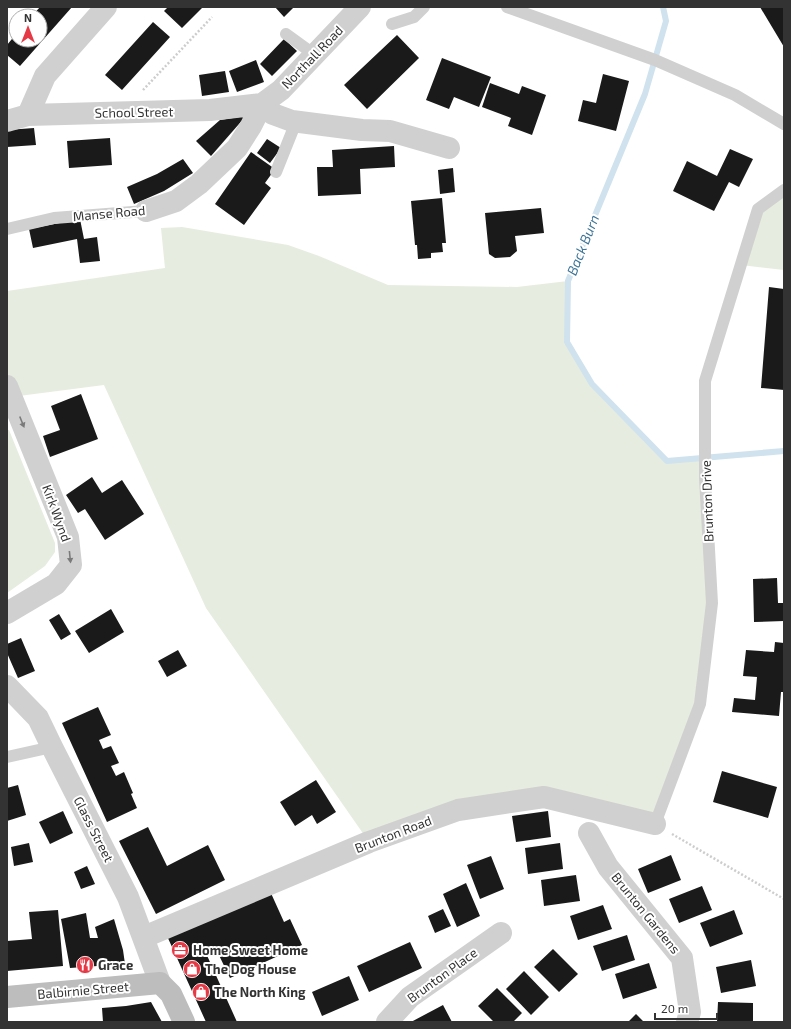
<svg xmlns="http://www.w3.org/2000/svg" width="791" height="1029" font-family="'Exo 2',sans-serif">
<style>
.green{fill:#e6ecdf}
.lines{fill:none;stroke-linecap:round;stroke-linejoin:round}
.stream{stroke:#cfe2ee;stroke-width:6}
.building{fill:#1a1a1a}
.path{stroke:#cdcdcd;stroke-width:2.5;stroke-dasharray:2 2;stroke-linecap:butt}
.lane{stroke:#d0d0d0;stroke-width:12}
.street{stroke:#d0d0d0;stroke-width:22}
.secondary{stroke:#bdbdbd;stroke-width:22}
.oneway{fill:#7a7a7a}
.labels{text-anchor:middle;stroke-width:4;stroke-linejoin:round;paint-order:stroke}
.street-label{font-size:13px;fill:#333;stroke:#fff}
.poi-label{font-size:13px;font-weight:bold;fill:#333;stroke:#fff;text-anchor:start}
.water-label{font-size:14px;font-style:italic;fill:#3f7597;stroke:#fff}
</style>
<rect width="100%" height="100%" fill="#fff"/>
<path class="green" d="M784 190V270L741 265 758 209Z
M182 227 288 245 319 256 388 285 517 287 568 281 567 342 592 384 667 461 705 457 712 603 700 704 655 824 544 797 369 842 206 608 104 385 11 397 7 387V291L165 268 161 228Z
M7 430H9L55 543V552L45 566 7 593Z"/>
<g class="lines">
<path class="stream" d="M663 7 666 21 645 94 568 281 567 342 592 384 667 461 784 451"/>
</g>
<path class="building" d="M40 7H72L20 66 7 55V45L16 34V40H40V16H32Z
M168 7H203L182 28 164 11Z
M275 7H294L284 17Z
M760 7H784V47Z
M153 22 170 37 122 90 105 75Z
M397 35 419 58 367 109 344 85Z
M284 39 297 51 272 76 260 64Z
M442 58 491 77 479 107 454 97 449 109 426 100Z
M256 60 264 82 237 92 229 71Z
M225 71 229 92 202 96 199 75Z
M603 74 629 81 616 131 578 121 583 100 596 103Z
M490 83 519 94 522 86 546 95 532 135 508 126 511 118 482 107Z
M246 116 211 156 196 141 220 120Z
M34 128 36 145 7 147V130Z
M110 138 112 165 69 168 67 141Z
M267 139 281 148 270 163 257 153Z
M394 146 395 167 360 169 361 194 318 196 317 167H333L332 150Z
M730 149 753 159 739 187 729 182 714 211 673 191 687 161 717 176Z
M251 152 275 169 265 183 271 188 244 225 215 204Z
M183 159 193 173 164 191 134 204 127 187 157 174Z
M453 168 455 192 440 194 438 170Z
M442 198 446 243H442L443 252 431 253V258L418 259 417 245H415L411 201Z
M541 208 544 233 515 236 517 251 510 257 495 258 489 254 485 213Z
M80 219 84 239 97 237 100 261 80 263 77 239 33 248 29 229Z
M769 287 784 289V390L761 388Z
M81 394 98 439 50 457 43 436 60 430 51 406Z
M92 477 102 493 122 480 144 514 105 540 85 509 78 513 66 495Z
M777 578 778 603H784V621L754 622 753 579Z
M111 609 124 632 89 653 75 631Z
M59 614 71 634 61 640 49 620Z
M21 638 35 671 18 678 7 653V644Z
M775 642 784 643V692H781L779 716 732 712 734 698 755 700 757 677 743 676 746 650 774 652Z
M178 650 187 666 167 677 158 661Z
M98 707 111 735 99 740 103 749 111 746 119 763 111 766 116 776 124 772 133 793 131 794 137 808 107 822 62 723Z
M722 771 777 787 768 818 713 802Z
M316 780 336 812 317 824 312 815 295 826 280 802Z
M18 785 26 815 7 821V788Z
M63 811 73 833 50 844 39 822Z
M548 811 551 837 516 842 512 816Z
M148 827 167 866 208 845 225 880 156 914 119 841Z
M29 843 33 862 14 866 11 847Z
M560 843 563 869 528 874 525 848Z
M671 855 681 880 648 893 638 869Z
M491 856 504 889 480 899 467 865Z
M87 866 95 884 81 889 74 872Z
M576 875 580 901 544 906 541 880Z
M466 883 480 916 457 927 443 894Z
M702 886 712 910 679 923 669 899Z
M270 891 284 922 290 919 302 945 230 978 215 947 205 951 237 1022H206L167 936Z
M603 905 612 929 578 940 570 916Z
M443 909 451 926 435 933 428 916Z
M58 910 63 966 7 971V941L32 939 29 912Z
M734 910 743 934 710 947 700 923Z
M86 913 90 938H98L95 927 114 919 123 950 125 964 70 968 61 919Z
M627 935 635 960 602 971 593 946Z
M410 942 422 968 369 992 357 966Z
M553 949 578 974 559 992 534 967Z
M751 960 756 986 721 993 716 967Z
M649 963 657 988 623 999 615 974Z
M524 971 549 997 531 1015 506 989Z
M349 976 359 1000 322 1016 312 992Z
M497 988 522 1013 513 1022H494L478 1006Z
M151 1002 162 1022H103L102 1008 126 1006Z
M718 1002 753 1003V1022H717Z
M443 1005 452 1022H411Z
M636 1014 644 1022H628Z"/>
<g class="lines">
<path class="path" d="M143 90 212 17
M672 834 784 899"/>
<path class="lane" d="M507 7 655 60 735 95 784 124
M392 24 414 17 424 7
M286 34 315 55
M276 172 296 122
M7 229 54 218 146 211
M7 757 52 747
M655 824 700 704 712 603 705 478V381L758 209 784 190"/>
<path class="street" d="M262 104 273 114 292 121 362 130 390 131 449 148
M28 115 45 76 106 7
M7 121 28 115 210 110 262 104
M146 211 176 201 199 184 237 148 251 126 262 104 281 90 360 7
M7 386 68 537 71 565 56 584 7 613
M7 686 38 718 52 747 128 897 160 983
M589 833 608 867 682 958 690 1012 687 1022
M144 937 369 842 458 810 544 797 655 824
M387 1022 410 997 501 933"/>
<path class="secondary" d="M7 997 160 983 171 994 184 1022"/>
</g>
<defs><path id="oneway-solid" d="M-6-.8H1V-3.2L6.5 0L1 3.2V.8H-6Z"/></defs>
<g class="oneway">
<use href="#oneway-solid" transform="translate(22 422) rotate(68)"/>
<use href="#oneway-solid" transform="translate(70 557) rotate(84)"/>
</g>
<defs>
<symbol id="office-disc" viewBox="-11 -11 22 22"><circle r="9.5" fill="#e63946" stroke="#fff"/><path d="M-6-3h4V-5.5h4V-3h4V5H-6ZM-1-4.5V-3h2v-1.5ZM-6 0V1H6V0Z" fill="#fff"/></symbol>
<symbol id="restaurant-disc" viewBox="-11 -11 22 22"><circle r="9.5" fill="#e63946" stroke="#fff"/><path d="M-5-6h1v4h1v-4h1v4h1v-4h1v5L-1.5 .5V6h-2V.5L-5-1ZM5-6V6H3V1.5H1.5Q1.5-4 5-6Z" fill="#fff"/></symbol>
<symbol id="shop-disc" viewBox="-11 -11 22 22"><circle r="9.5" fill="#e63946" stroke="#fff"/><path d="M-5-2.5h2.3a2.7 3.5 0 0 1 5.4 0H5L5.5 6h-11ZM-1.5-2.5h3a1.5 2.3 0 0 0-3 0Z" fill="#fff"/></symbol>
</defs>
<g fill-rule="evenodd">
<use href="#office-disc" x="170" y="940" width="20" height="20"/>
<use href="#restaurant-disc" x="75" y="955" width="20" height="20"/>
<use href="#shop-disc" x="182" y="959" width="20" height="20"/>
<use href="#shop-disc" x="191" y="982" width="20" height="20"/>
</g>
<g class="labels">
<g class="street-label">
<text transform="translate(312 57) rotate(-46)" y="5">Northall Road</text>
<text transform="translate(134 112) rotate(-1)" y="5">School Street</text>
<text transform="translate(109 213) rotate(-5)" y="5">Manse Road</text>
<text transform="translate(707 501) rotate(-92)" y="5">Brunton Drive</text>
<text transform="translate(57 513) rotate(70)" y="5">Kirk Wynd</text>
<text transform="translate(94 829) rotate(63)" y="5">Glass Street</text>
<text transform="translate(393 834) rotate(-21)" y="5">Brunton Road</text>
<text transform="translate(646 913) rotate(51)" y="5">Brunton Gardens</text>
<text transform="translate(442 975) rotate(-36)" y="5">Brunton Place</text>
<text transform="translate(83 990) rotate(-5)" y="5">Balbirnie Street</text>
</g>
<g class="poi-label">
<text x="193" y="955">Home Sweet Home</text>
<text x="98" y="970">Grace</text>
<text x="205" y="974">The Dog House</text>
<text x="214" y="997">The North King</text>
</g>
<g class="water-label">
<text transform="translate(583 245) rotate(-68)" y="5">Back Burn</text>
</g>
</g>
<rect width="791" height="1029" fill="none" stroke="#333333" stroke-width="16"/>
<g transform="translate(28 28)"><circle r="19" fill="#ffffff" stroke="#adadad"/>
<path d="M0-3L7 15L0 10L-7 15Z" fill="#e63946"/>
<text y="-6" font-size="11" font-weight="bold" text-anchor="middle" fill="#333333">N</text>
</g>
<path d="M655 1013v6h62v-6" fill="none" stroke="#333333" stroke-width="2"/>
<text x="661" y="1013" font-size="12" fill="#333333" stroke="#ffffff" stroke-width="3" paint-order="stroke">20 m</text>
</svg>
